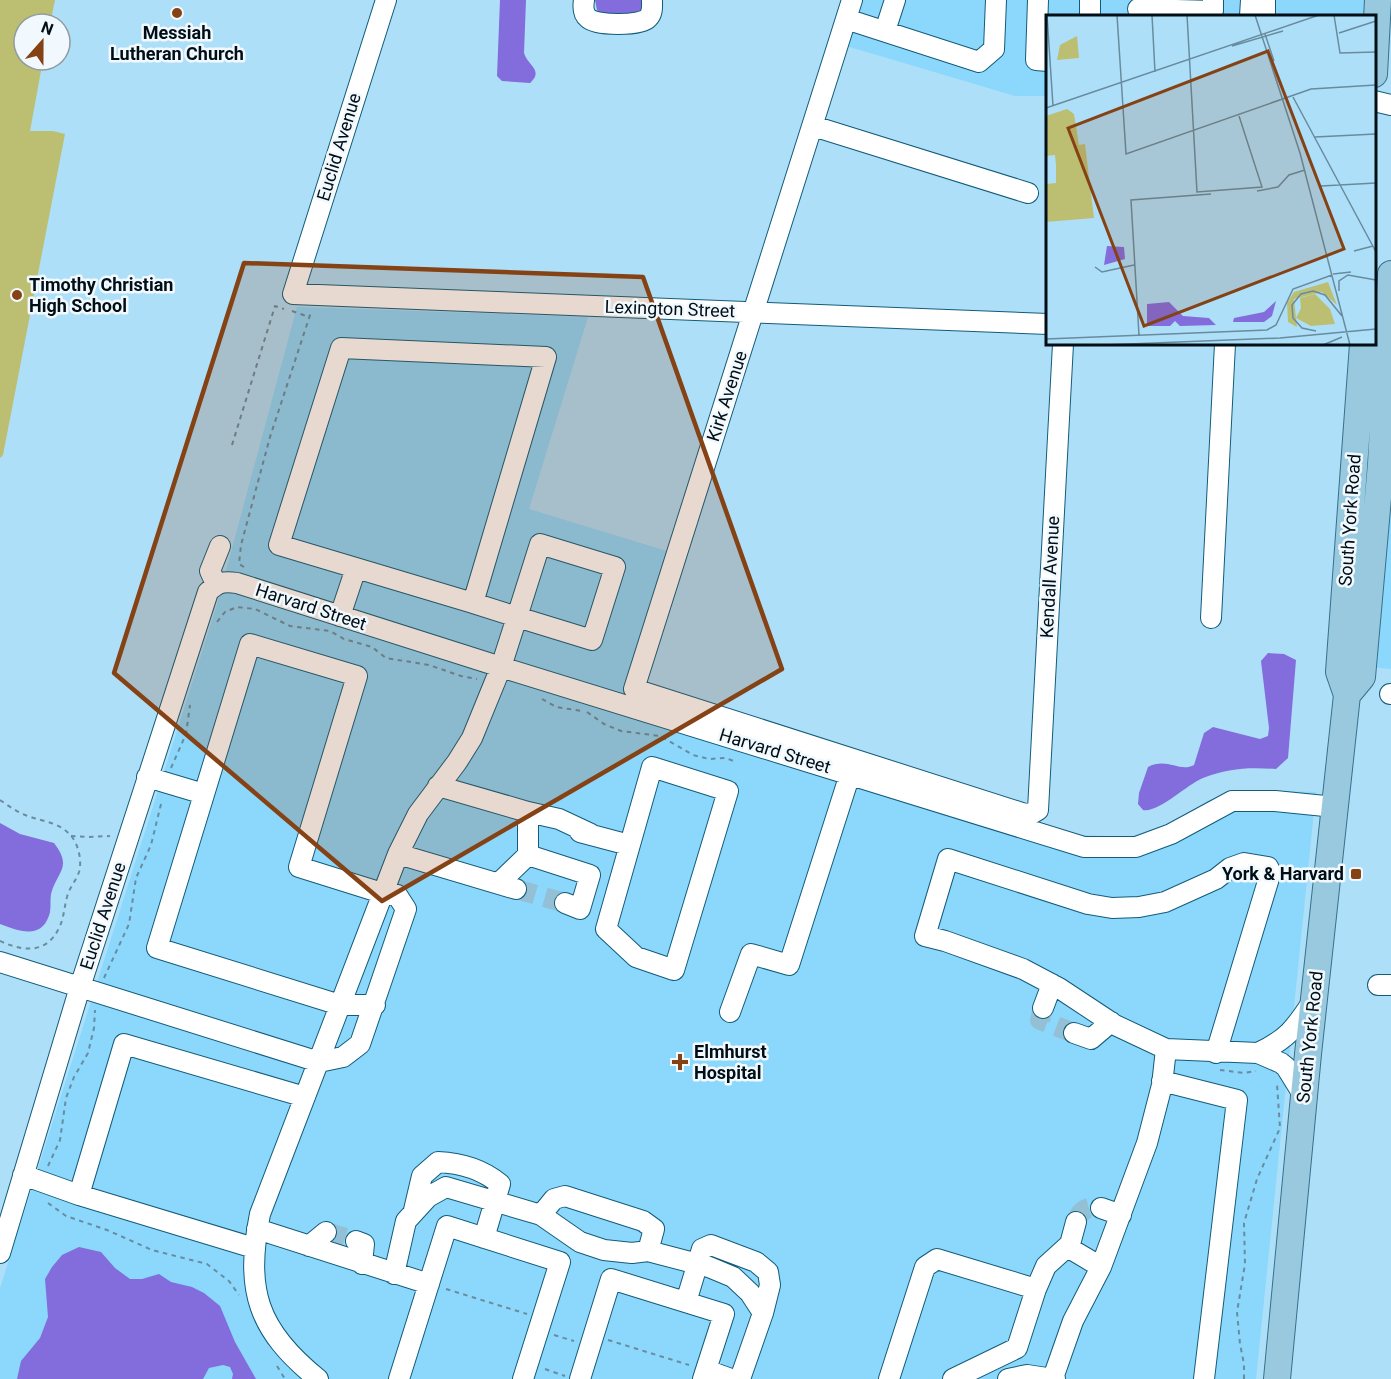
<svg xmlns="http://www.w3.org/2000/svg" width="1391" height="1379" font-family="Roboto,sans-serif">
<style>
.built{fill:#8cd7fc}
.green{fill:#bcbf72}
.water{fill:#836cdc}
.lines{fill:none;stroke-linecap:round;stroke-linejoin:round}
.minor-tunnel{stroke:#94c0d6;stroke-width:20;stroke-dasharray:20 10;stroke-linecap:butt}
.minor-casing{stroke:#125c79;stroke-width:22}
.major-casing{stroke:#37708b;stroke-width:28}
.path{stroke:#698c9e;stroke-width:2;stroke-dasharray:4.5 4.5;stroke-linecap:butt}
.minor{stroke:#fff;stroke-width:20}
.major{stroke:#99c9df;stroke-width:26}
.marked{fill:#854214;fill-opacity:0.2;stroke:#854214;stroke-width:4.5;stroke-linejoin:round}
.poi-dot{fill:#854214;stroke:#f1f9fe;stroke-width:2}
.labels{text-anchor:middle;stroke-width:5;stroke-linejoin:round;paint-order:stroke}
.poi-label{font-size:18px;font-weight:bold;fill:#000e16;stroke:#f1f9fe;text-anchor:start}
.street-label{font-size:18px;fill:#000e16;stroke:#f1f9fe}
.inset-road{fill:none;stroke:#688b9e;stroke-width:1.5}
.view{fill:#854214;fill-opacity:0.15;stroke:#854214;stroke-width:3}
.inset-edge{fill:none;stroke:#000e16;stroke-width:3}
</style>
<rect width="100%" height="100%" fill="#aedff8"/>
<path class="built" d="M858 0H1374L1373 16H1048L1047 96H1015L843 45Z
M297 307 588 317 529 509 670 552 626 693 1079 835 1129 837 1170 823 1209 800 1245 790 1316 792 1256 1379H0V1288L216 608Z
M1391 350V669L1370 667Z"/>
<path class="green" d="M0 0H55L50 24H24V60H43L30 131H53L65 134 3 455 0 458Z"/>
<path class="water" d="M500 0H526L524 53C528 66 544 70 530 83L502 81 497 76Z
M595 0H643L642 9 637 14 603 13 597 10Z
M1268 653 1284 654 1296 660 1288 758 1276 769C1249 767 1228 768 1203 778 1186 785 1159 813 1143 810L1138 804 1139 793 1148 767C1167 757 1180 773 1194 765L1204 733 1213 727 1260 739 1268 736 1269 728 1261 661Z
M0 823 20 834 54 843C73 868 57 871 51 894 50 900 51 906 50 912 43 941 18 931 0 924Z
M79 1247 101 1252 115 1268 130 1279H142L159 1274 171 1282 192 1287 204 1293 220 1306 235 1342 256 1379H232L233 1374 230 1367 223 1365 209 1368 203 1379H17L21 1361 40 1338 48 1317 45 1279 52 1267 62 1255Z"/>
<g class="lines">
<path class="minor-tunnel" d="M516 889 565 903
M1043 1008 1040 1020 1074 1033
M1076 1222C1080 1210 1088 1205 1101 1208
M326 1232 356 1241"/>
<defs>
<path id="minor" d="M386 0 293 294 1048 324
M584 0C583 6 583 14 588 18 596 26 641 26 648 18 653 13 652 6 652 0
M852 0 634 689 1025 814 1033 813 1038 810 1063 344
M1038 0 1036 60 1048 61
M1138 9 1213 11V0
M1090 16V0
M1250 16 1251 0
M1265 16V0
M846 19 979 62 994 49 996 0
M885 31 895 0
M1374 101 1391 105
M813 126 1028 193
M540 544 615 567 592 640 517 617Z
M356 568 473 603
M216 584 210 571 220 546
M1211 618 1225 344
M1390 694H1391
M652 767 728 791 674 970 636 957 606 929Z
M147 777 204 794
M438 786 528 812 559 819 591 834
M528 812V855L590 875 580 909 565 903
M580 832 629 845
M398 854 516 889
M499 883 528 855
M0 962 319 1062 343 1057 360 1044 406 909 397 895 382 893 299 867 357 676 250 644 157 948 340 1005H375
M1378 985H1391
M1043 1008 1052 984
M730 1012 751 954 789 965 850 774
M1074 1033 1091 1039 1111 1022
M1166 1049 1115 1025 1059 988 1023 969 945 941 925 936 948 859 1088 904 1112 908 1139 907 1165 902 1216 879 1230 868 1244 863 1268 867 1270 871 1269 878 1216 1053
M1258 1053C1288 1039 1295 1028 1313 1001
M1162 1081 1237 1100 1204 1379
M23 1175 79 1195
M1101 1208 1121 1215
M414 1210 422 1176 438 1162C461 1163 482 1169 500 1184L484 1238
M541 1215 554 1199 565 1196 643 1221 654 1229 648 1251
M1076 1222 1069 1248 1101 1267
M257 1229 429 1284
M356 1241 364 1244 362 1264
M309 1246 326 1232
M254 1248 79 1195 124 1044 305 1097
M0 1253 80 987 208 592C218 582 224 581 237 583L501 667 1084 847H1136L1171 834 1232 801H1275L1335 807
M394 1274 406 1221 428 1197 446 1187 541 1215 580 1242 604 1250 632 1253 648 1251 709 1267 733 1277 750 1293 763 1313 740 1379
M686 1302 702 1249 711 1245 756 1262 768 1272 770 1285 763 1313
M706 1370 731 1379
M318 1379C257 1330 245 1290 260 1214L398 854 418 814 457 762 472 738 501 667 517 617 473 603 546 357 341 348 279 545 356 568 340 616
M399 1379 447 1226 560 1262 523 1379
M580 1379 611 1279 724 1314 703 1379
M889 1379 925 1267 937 1259 1036 1289
M953 1379 1017 1348 1036 1289 1046 1266 1068 1246
M1008 1379 1027 1375 1053 1379
M1055 1379 1053 1378 1073 1321 1101 1267 1147 1143 1162 1085 1166 1049 1258 1053 1281 1063 1286 1067 1304 1096"/>
<path id="major" d="M1374 74 1378 0
M1347 695 1362 677 1381 464 1391 274
M1277 1379 1308 1054 1347 695 1339 672 1363 344"/>
</defs>
<use href="#minor" class="minor-casing"/>
<use href="#major" class="major-casing"/>
<path class="path" d="M292 311 309 317
M232 445 275 306 284 309
M244 567 239 564 241 545 270 437 311 312
M217 622 225 612 237 607 255 609 290 626 330 631 344 639 372 647 386 658 429 665 461 676 477 679
M542 699 556 707 582 711
M587 712 604 724 621 731 660 736 693 755 709 759 726 758 736 762
M171 768 186 734 190 705
M0 800C9 806 18 813 28 816 44 822 60 822 72 837 79 846 82 862 79 872 76 881 69 888 67 897 64 908 64 918 59 928 46 955 22 951 0 941
M71 836 88 837 110 836
M104 978 129 924 136 878 151 845 162 800
M1220 1070 1244 1073 1256 1071
M48 1166 60 1140 66 1098 74 1077 88 1053 94 1028 95 1010
M48 1203 66 1216 107 1230 152 1250 207 1264 229 1281 239 1295
M446 1289 527 1314
M554 1335 574 1341
M608 1340 689 1365
M277 1366 285 1379
M545 1369 565 1376
M1244 1379V1364L1240 1344 1237 1312 1245 1264 1244 1223 1257 1179 1280 1128 1277 1084"/>
<use href="#minor" class="minor"/>
<use href="#major" class="major"/>
</g>
<path class="marked" d="M244 263 643 277 782 669 382 901 114 673Z"/>
<g class="poi-dot">
<circle cx="177" cy="13" r="6"/>
<circle cx="17" cy="295" r="6"/>
<rect x="1350" y="868" width="12" height="12" rx="3"/>
<path d="M677 1053h6v6h6v6h-6v6h-6v-6h-6v-6h6z"/>
</g>
<g class="labels">
<g class="poi-label">
<text x="177" y="39" text-anchor="middle">Messiah<tspan x="177" dy="21">Lutheran Church</tspan></text>
<text x="29" y="291">Timothy Christian<tspan x="29" dy="21">High School</tspan></text>
<text x="1344" y="880" text-anchor="end">York &amp; Harvard</text>
<text x="694" y="1058">Elmhurst<tspan x="694" dy="21">Hospital</tspan></text>
</g>
<g class="street-label">
<text transform="translate(339 147) rotate(-73)" y="6">Euclid Avenue</text>
<text transform="translate(670 309) rotate(2)" y="6">Lexington Street</text>
<text transform="translate(727 396) rotate(-72)" y="6">Kirk Avenue</text>
<text transform="translate(1350 520) rotate(-86)" y="6">South York Road</text>
<text transform="translate(1050 577) rotate(-87)" y="6">Kendall Avenue</text>
<text transform="translate(311 607) rotate(18)" y="6">Harvard Street</text>
<text transform="translate(775 751) rotate(17)" y="6">Harvard Street</text>
<text transform="translate(103 916) rotate(-72)" y="6">Euclid Avenue</text>
<text transform="translate(1310 1037) rotate(-84)" y="6">South York Road</text>
</g>
</g>
<g transform="translate(1046 15)">
<rect width="330" height="330" fill="#aedff8"/>
<path d="M31 21 33 43 11 45 14 30ZM21 94 28 99 33 130 39 129 48 203 0 207V169L10 168V150L9 140 0 141V101ZM282 267 291 290 276 277 248 284 251 312 242 307 241 288 248 277ZM269 279 284 294 289 309 265 311 250 303 255 293 254 283Z" fill="#bcbf72"/>
<path d="M61 231 78 232 79 244 58 250ZM230 286 226 301 218 307H187L188 303 218 297ZM123 287 137 301 163 303 170 310 134 311 129 306 124 311H101V289Z" fill="#836cdc"/>
<path class="inset-road" d="M1 0 7 91M71 0 80 139 265 74 330 70M106 0 109 57M141 0 151 177 216 172 193 101M209 0 254 138 304 330M288 0 294 38 330 37M293 18 330 6M219 19 228 46M186 31 237 16M247 82 330 237M0 93 273 0M269 122 330 119M275 171 330 168M211 176 232 172 243 160 259 155M308 236 327 231M49 252 56 257 88 250M287 259 305 257M293 276V266L302 260 330 265M270 316 256 313 247 303 246 290 255 279 267 276 279 280 296 301M93 320 85 185 165 179M0 324 221 315 230 310 247 274 286 260M58 330 234 323 330 314M277 330 296 322"/>
<path class="view" d="M222 36 298 234 98 311 22 113Z"/>
<rect width="330" height="330" class="inset-edge"/>
</g>
<g transform="translate(42 42) rotate(21)"><circle r="28" fill="#f1f9fe" stroke="#919ba1" stroke-width="1.5"/>
<path d="M0-4.5L10 22L0 15L-10 22Z" fill="#854214"/>
<text y="-9" font-size="16" font-weight="bold" text-anchor="middle" fill="#000e16">N</text>
</g>
</svg>
